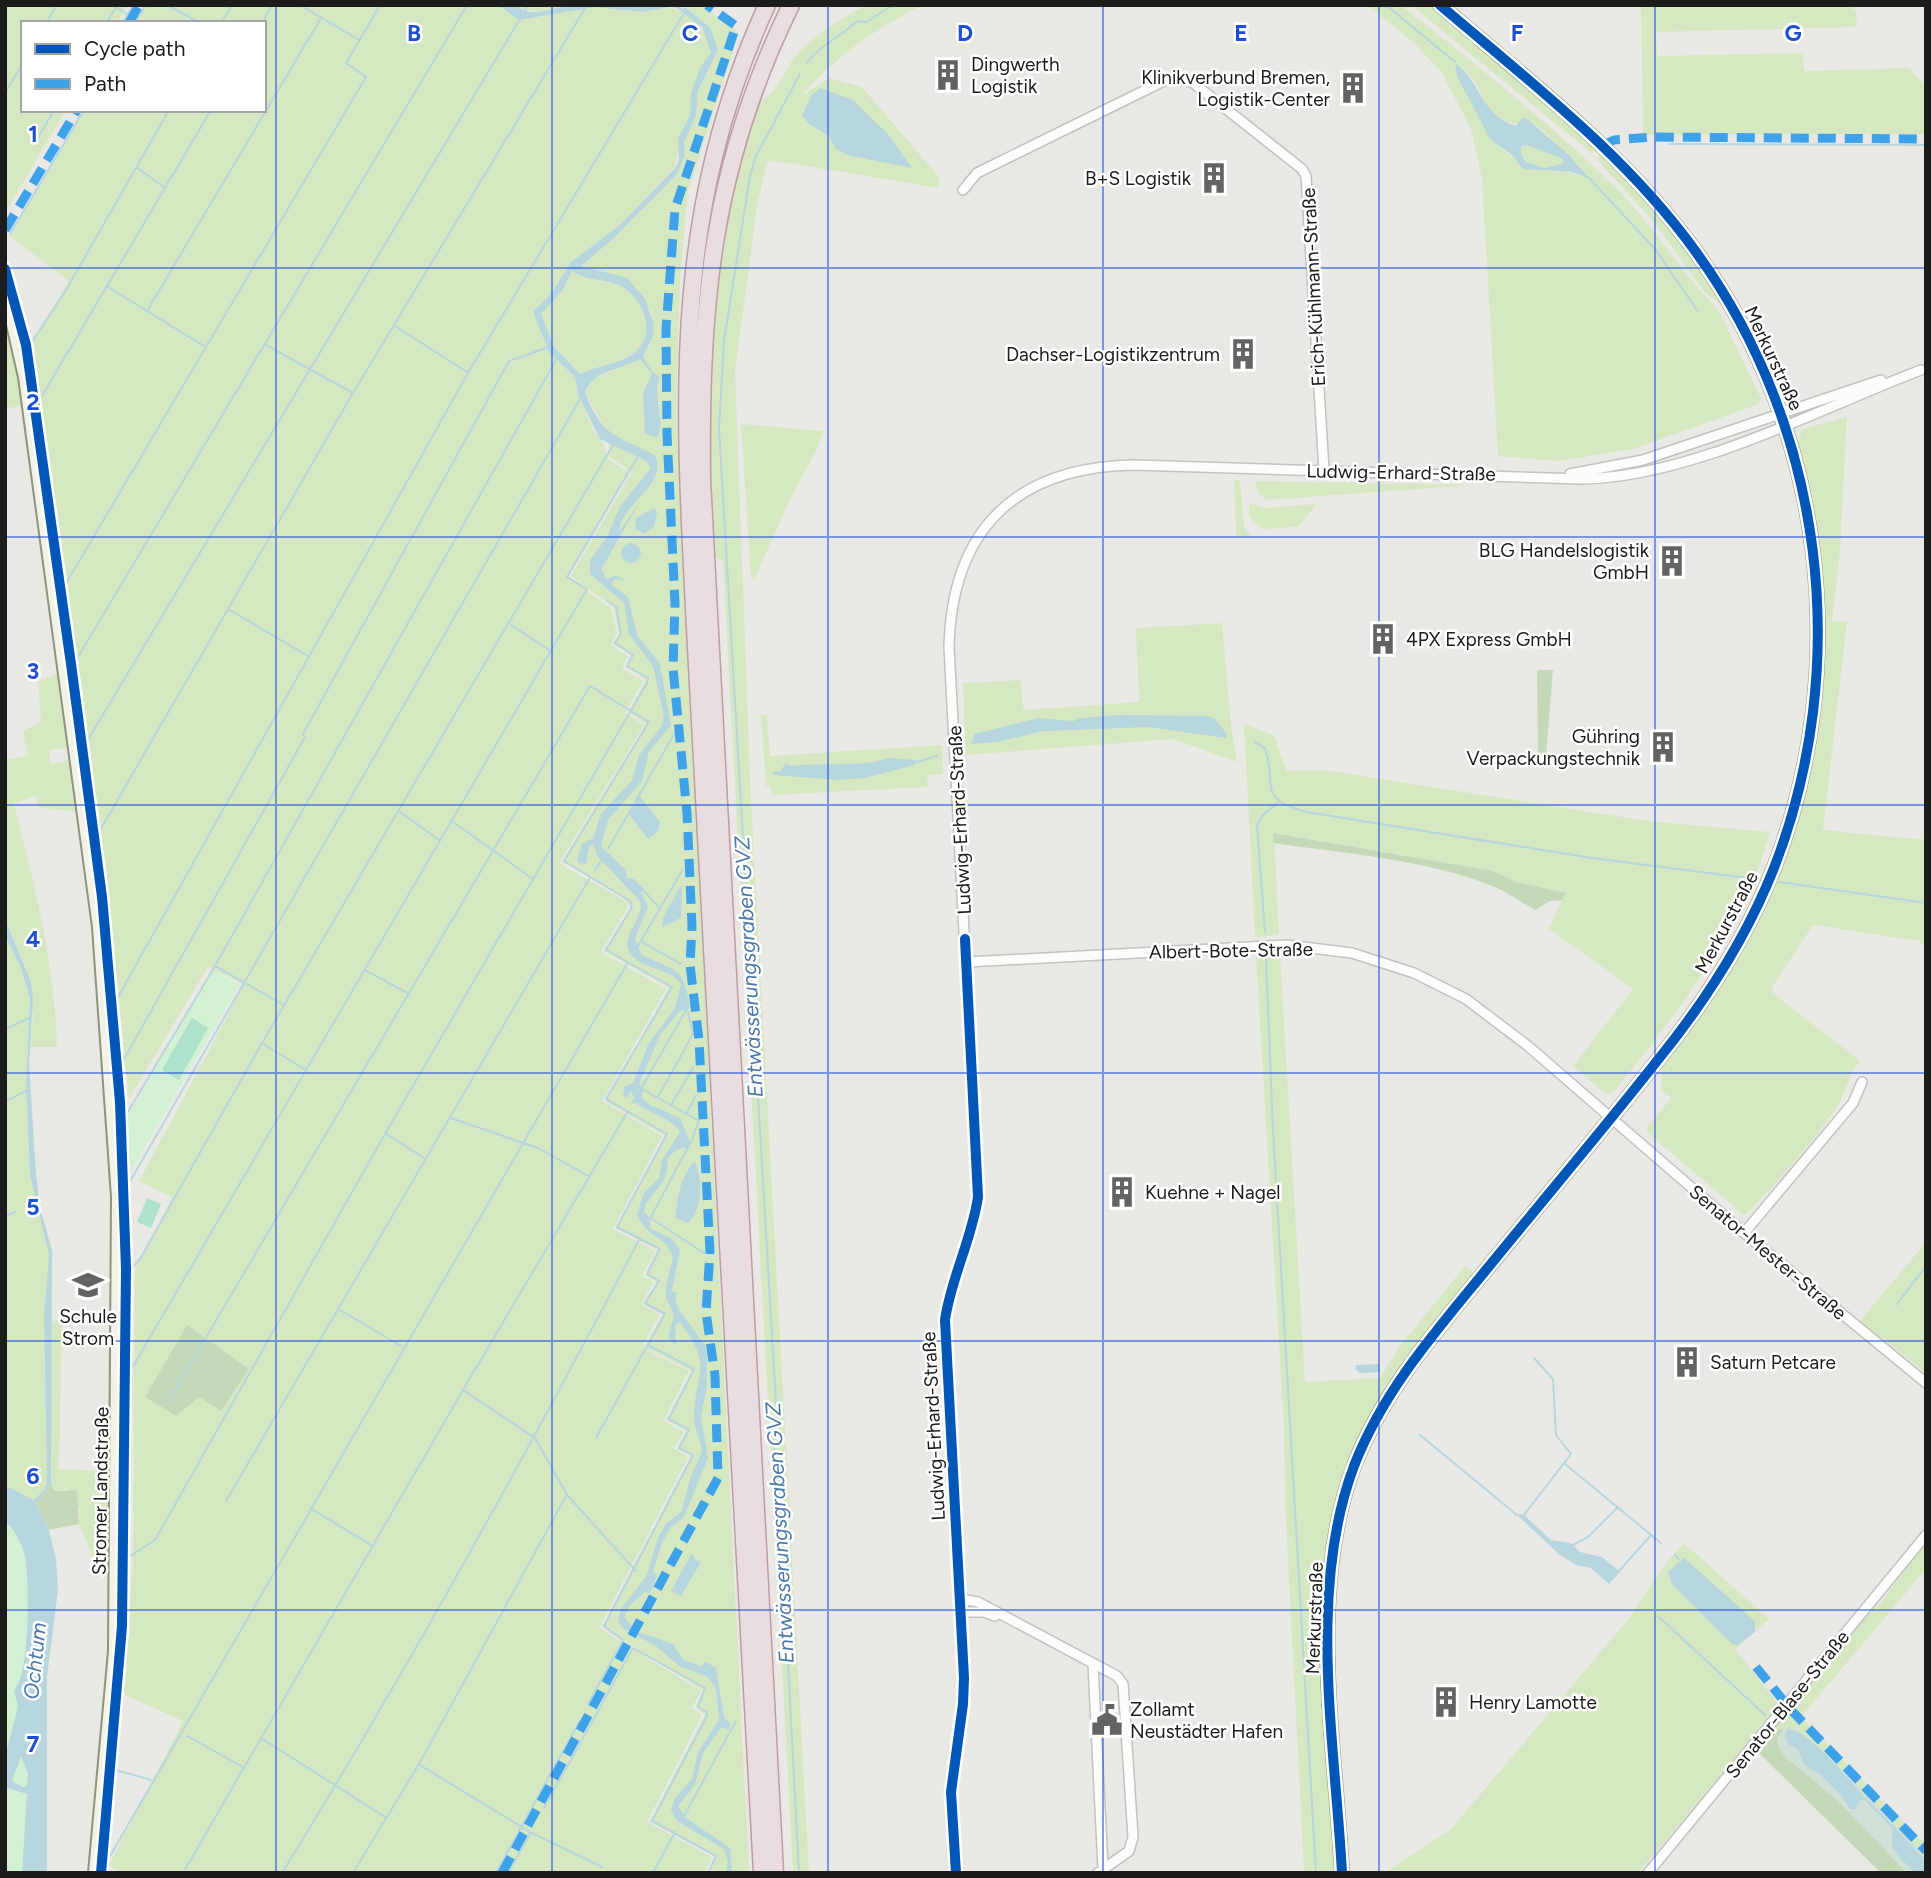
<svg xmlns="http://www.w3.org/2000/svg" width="1931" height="1878" font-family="Figtree,sans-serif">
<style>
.grass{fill:#d6e8c2;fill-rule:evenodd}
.forest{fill:#c5d9b9}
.wetland{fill:#d2e1d8}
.park{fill:#d1f1d2}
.pitch{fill:#afe2cc}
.water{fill:#b8d6de;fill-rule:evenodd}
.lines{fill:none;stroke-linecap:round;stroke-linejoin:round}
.stream{stroke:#b8d6de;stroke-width:2}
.street-casing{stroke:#c3c2c0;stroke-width:12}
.secondary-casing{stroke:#91937d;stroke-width:16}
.highway-casing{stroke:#bf9ca6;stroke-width:19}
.street{stroke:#fcfcfb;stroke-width:9}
.secondary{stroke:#f2f2e9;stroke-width:12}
.highway{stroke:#e9dedf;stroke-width:16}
.quiet{stroke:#3da2ea;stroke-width:9;stroke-dasharray:18 9;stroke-linecap:butt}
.cycleway-casing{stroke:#fff;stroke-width:15}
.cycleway{stroke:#0057b8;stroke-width:10}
.grid{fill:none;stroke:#1d4ed8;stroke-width:2;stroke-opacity:0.55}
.labels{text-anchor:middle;stroke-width:5;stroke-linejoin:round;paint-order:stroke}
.poi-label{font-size:19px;fill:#1c1c1c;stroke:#fff;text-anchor:start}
.street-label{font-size:19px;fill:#1c1c1c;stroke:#fff}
.water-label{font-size:21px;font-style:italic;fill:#4a79aa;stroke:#fff}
.grid-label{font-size:23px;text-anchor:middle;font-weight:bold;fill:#1d4ed8;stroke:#fff;stroke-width:5;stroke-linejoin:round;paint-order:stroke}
</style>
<rect width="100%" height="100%" fill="#eae8e4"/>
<path class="grass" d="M5 5H127L117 23H23V110H66L5 213Z
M146 5H498L520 20C545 16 570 10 594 7 611 5 627 14 643 12 650 11 657 6 664 7 689 8 712 31 711 56L700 68 690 115 682 132 675 167 620 225 571 262 551 294 533 312 549 352 575 377 578 395 593 429 604 444 607 458 629 473 568 577 611 608 617 634 611 645 628 656 622 668 643 681 625 713 644 725 559 863 625 901 628 907 601 952 666 989 602 1101 662 1136 613 1229 655 1251 642 1276 654 1282 641 1304 659 1315 643 1344 646 1350 689 1371 663 1421 684 1432 674 1448 688 1457 599 1628 701 1691 692 1708 702 1715 647 1822 712 1857 704 1873H118L109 1865 183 1721 120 1693 133 1562 135 1270 172 1197 139 1181 244 985 208 967 129 1099 106 868 37 380 27 348 69 281 10 237 84 110H264V23H135ZM187 1325 208 1341 221 1411 199 1397Z
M514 5H573C553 10 532 17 514 5Z
M683 5H700L739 32 688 191 680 279 676 411 749 1873H707L715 1856 650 1821 705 1715 695 1707 704 1691 602 1627 691 1456 677 1447 687 1431 666 1420 692 1371 647 1349 646 1344 662 1315 643 1304 657 1282 645 1275 657 1250 616 1228 665 1136 605 1101 669 988 604 951 631 907 623 897 562 862 646 724 628 712 646 680 625 667 631 655 613 644 619 634 613 607 571 576 632 472 609 457 608 433 585 393 591 380 643 357 653 336 652 313 627 278 583 268 581 263 677 174 684 142 696 116 698 91 718 50 710 27Z
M867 5H923C876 28 837 56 802 95L830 78 862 87 939 177 938 188 768 160 757 206 735 372 751 800 809 1873H793L723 561 713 556 708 404 720 248 734 173 754 105C781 93 780 72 799 52 818 32 843 17 867 5Z
M1367 5H1401C1474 63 1548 121 1614 186 1653 224 1680 272 1718 309L1761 398 1759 404 1633 449 1559 461 1498 456 1482 179 1471 129 1442 73 1416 45ZM1455 63C1496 88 1469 125 1538 126L1581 167 1582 177C1568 169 1554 174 1539 169 1501 158 1486 134 1470 99 1464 86 1458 77 1455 63Z
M1411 5H1431L1597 149 1593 153C1589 152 1576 138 1568 134Z
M1641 5H1850L1856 11 1857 27 1656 32 1657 56 1803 53 1804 71 1909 68 1926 86V134L1643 135Z
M1526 145 1559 156 1564 160 1562 165 1545 168 1526 162 1521 154V147Z
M1600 153 1686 243 1723 305 1705 293 1655 223 1597 160Z
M572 271C589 282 601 278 618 285 645 297 659 337 631 355 616 365 596 366 580 374L554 347 541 314 561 291Z
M5 336 14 337 23 405 5 409Z
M1847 416 1840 550 1832 621 1847 622 1823 830 1926 840V947L1919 941 1813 925 1772 987 1773 993 1860 1061C1848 1075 1847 1088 1839 1104 1833 1117 1752 1213 1744 1215L1649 1134 1647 1128 1671 1098 1661 1090 1662 1071 1659 1067 1772 885 1821 673 1795 442 1800 440 1801 430Z
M741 424 823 431 818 447 788 504 754 580 751 579Z
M1234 480 1240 481 1244 527 1251 536H1236Z
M1255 481 1475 485 1268 500 1259 495Z
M1249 503 1264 508 1317 504 1298 527 1262 529 1249 517Z
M1222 623 1231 725 1237 762 1173 739 966 755 963 683 1021 680 1023 710 1139 702 1136 628Z
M59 672 68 747 49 751 51 764 70 760 78 812 39 807 36 796 14 803C34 884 55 963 57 1047H30L33 1014 24 964 5 919V760L28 755 23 731 41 722 38 682Z
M761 715H767L770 756 942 745 943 774 927 775 928 787 772 795 771 787 766 786Z
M1244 724 1274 735 1286 771 1324 770 1648 821 1770 832C1743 931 1676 1014 1613 1093L1606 1094 1573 1066 1633 989 1549 929 1565 893 1516 882 1493 871 1274 833 1279 935 1255 937Z
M5 936 21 968 30 999 26 1087 30 1175 49 1255 44 1316 47 1481 45 1489 34 1501 5 1485Z
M1280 954 1305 1382 1380 1378 1399 1347 1465 1266 1474 1273 1422 1337 1380 1398 1328 1564 1338 1873H1304L1285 1500 1284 1428 1256 955Z
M1926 1242V1373L1882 1337 1876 1338 1859 1322Z
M62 1316 59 1469 115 1472 111 1568 96 1566 79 1524 80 1510 67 1489 54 1491 51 1484 50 1325Z
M1926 1542V1569L1801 1717 1926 1845V1873H1907L1783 1729 1771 1730 1845 1646 1844 1641 1871 1609 1877 1608Z
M1684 1543 1769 1619 1735 1649 1779 1705 1638 1873H1385L1451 1829 1630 1617 1661 1569Z"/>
<path class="forest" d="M1537 670H1553L1546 755 1538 756Z
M1273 833 1493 871 1516 882 1566 893 1562 900 1550 901 1535 910C1522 903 1510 894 1497 888 1428 859 1347 854 1274 843Z
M187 1325 249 1369 221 1411 199 1397 176 1416 145 1397Z
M51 1484 54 1491 77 1490 79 1524 49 1530 36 1504Z
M1783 1729 1788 1744 1907 1873H1881L1759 1753 1760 1743 1771 1730Z"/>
<path class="wetland" d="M1789 1726C1816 1735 1901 1831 1926 1858V1873H1907L1837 1800 1785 1757 1778 1746 1777 1737Z"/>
<path class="park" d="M212 970 239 985 127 1177 125 1121Z
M5 1523 41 1528 37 1873H5Z"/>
<path class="pitch" d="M192 1018 208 1028 179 1080 162 1070Z
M147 1198 161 1204 151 1228 137 1222Z"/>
<path class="water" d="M498 5H514L529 12H539L573 5 674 6 642 12 595 7 519 20Z
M685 7 710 27 718 50 698 91 696 116 684 142 685 155 677 174 614 238 581 266 627 278 645 299 654 324 653 336 643 357 653 373 660 377C651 397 667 418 657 438L645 433 643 393 652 374 640 359C620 370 594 370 585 392 602 437 616 435 655 455 668 487 621 502 619 532L639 503 601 570 607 579 616 575 627 581 616 579 611 584 628 597 637 635 660 664 671 725 649 752 642 781 608 820 601 846 626 870 627 878 634 879 644 889 641 892 648 907 635 938 641 954C675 973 683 962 690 1007L679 1012 660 1035 639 1084 644 1088 641 1097 650 1105 680 1118 691 1144 688 1149 683 1147C659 1159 672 1163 664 1179 658 1192 646 1197 644 1212L649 1217 651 1229 671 1238 680 1250 672 1291 677 1293 675 1299 679 1310 705 1345 707 1353V1386L701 1417 708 1458 684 1517 670 1528 662 1543 653 1571 657 1577 650 1593 645 1592 632 1603 624 1617 637 1632 666 1641 674 1645 683 1660 701 1666 706 1662 716 1668 724 1717 731 1724 729 1729 721 1728 703 1753 695 1785 678 1806 686 1818 730 1848 732 1873H726L728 1861 724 1849 677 1821 671 1810 675 1798 692 1779 698 1752 719 1720 716 1689 708 1677 679 1666 656 1646 624 1629 618 1622 621 1609 647 1575 658 1538 666 1524 682 1511 690 1479 702 1451C700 1438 693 1426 694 1413 697 1365 713 1369 680 1322L675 1325 676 1346 668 1338 674 1315 666 1298V1286L673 1257C664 1234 647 1239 637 1214L644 1193 659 1178 662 1160 680 1132C671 1117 649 1114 636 1103L631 1104 634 1097 631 1091 626 1098 623 1096 625 1086 633 1083 649 1043 675 1008 681 984C669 967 641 970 630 953 619 936 645 919 640 901L598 857 593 844 589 847 586 864 579 863 577 859 582 844 593 838 601 814 632 780 639 755 661 727 664 717 653 666 629 634 624 603 590 574V560L607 537 620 506 651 468 646 461 600 439 578 395 575 377 549 352 533 312 551 294 571 262 620 225 676 167 679 160 678 139 690 115 691 92 700 68 711 52 702 27 680 11ZM572 271C590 283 601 277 618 285 645 297 659 337 631 355 616 365 596 366 580 374L554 347 541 314 562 291Z
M1455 63C1481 81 1481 116 1516 126L1523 117 1527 119 1568 154 1590 179 1572 172 1523 169 1513 156 1490 139 1457 76ZM1526 145 1559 157 1564 160 1562 164 1545 168 1526 162 1521 154V147Z
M820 88 853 100 888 134 912 168 847 155 836 149 829 136 809 124 802 115 812 95Z
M654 508 657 512 654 527 644 534 635 528 636 518Z
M621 553a10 10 0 1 1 20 0a10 10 0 1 1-20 0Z
M1117 715 1208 716 1214 718 1227 734 1226 738 1148 727 1044 731 996 742 971 744 975 734 1038 718 1073 721 1081 718Z
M890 758 916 760 914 765 865 778 838 780 773 775V772L780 771 786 763 791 766C824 762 858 768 890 758Z
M639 795 660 822 658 831 648 839 628 813Z
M682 884 681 918 662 927 663 917Z
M5 919 31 982 33 999 29 1063 36 1174 40 1208 52 1250 51 1484 36 1504 49 1530 56 1559 58 1590 47 1677V1873H22L27 1794 8 1788 5 1791V1756L18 1707 14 1690C30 1675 29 1588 26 1563 25 1549 16 1531 5 1520V1485L34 1500 45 1489 47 1481 44 1316 49 1255 30 1175 26 1087 30 999 21 968 5 936ZM21 1757 28 1773 27 1785 23 1787 12 1781Z
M694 1161C704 1177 702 1210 688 1223L675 1218C679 1192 678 1184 694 1161Z
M1379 1364 1380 1372 1360 1373 1355 1369 1356 1365Z
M1516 1514 1524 1515 1551 1540 1571 1543 1580 1552 1602 1557 1620 1572 1609 1584 1591 1568 1576 1565 1560 1555Z
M692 1553 694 1559 701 1562 681 1596 671 1591Z
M1684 1558 1755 1621V1632L1738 1645 1732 1644 1672 1584 1668 1572Z
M1788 1729C1811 1732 1846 1777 1862 1794L1865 1799 1859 1801 1856 1809H1850L1841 1795 1820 1774 1804 1765 1798 1750 1788 1744 1785 1735Z
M1893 1830 1898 1831 1926 1861V1873H1915C1902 1858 1887 1852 1893 1830Z"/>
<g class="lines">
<path class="stream" d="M112 5 127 14
M167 5 200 23
M300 5 359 40
M672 5 681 9
M1386 5 1455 62
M525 11 528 5
M46 23 57 5
M106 23 115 9
M123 23 133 5
M135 23 146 5
M221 23 232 5
M262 23 272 5
M807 63C821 44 841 37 857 21L866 22 893 5
M5 93 23 63
M35 143 54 110
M1669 144 1926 145
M136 167 165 188
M1589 178 1655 249 1697 310
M10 234 84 110
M108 287 204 346
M147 311 321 18
M395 326 467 372
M32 342 66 290 169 110
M266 345 353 393
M65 585 366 77 346 63 380 5
M228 609 308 656
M511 625 549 650
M75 662 467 5
M1254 742 1265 748C1278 787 1255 797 1306 812L1592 858 1748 878
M86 743 520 19
M914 763 937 756
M399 811 439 840
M452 821 533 879
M99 832 353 393 587 5
M608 849 677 729
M595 870 602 860
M1779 882 1926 903
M642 889 660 908
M1265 932 1257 825 1262 816 1278 802
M642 942 681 964
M638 946 683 869
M1266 959 1273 1130 1316 1873
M215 966 284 1005
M365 970 409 994
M118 997 468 373 684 13
M5 1029 30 1018
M263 1044 306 1070
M124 1059 305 737 303 734 509 361 549 347
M642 1087 686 1010
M642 1089 699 1121 691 1142
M658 1097 693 1034 687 1008
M5 1102 29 1089
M671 1105 693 1068
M687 1113 696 1095
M126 1115 215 966 556 360
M451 1118 538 1148 590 1177
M386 1134 426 1159
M129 1183 580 399
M5 1216 15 1212
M650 1219 688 1147
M652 1219 704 1253
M132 1268 140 1259 262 1043 613 445
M1896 1305 1926 1266
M340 1310 401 1346
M132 1368 587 589 567 577 638 456
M463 1390 628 1111
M168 1402 590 686 649 722 564 861 630 901 632 907 606 950 672 987 606 1099 667 1134 617 1227 660 1249 647 1274 659 1281 645 1303 665 1314 596 1438
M1420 1435 1517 1515
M1565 1464 1661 1543
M226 1501 589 879
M310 1508 371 1545
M1524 1515 1571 1454 1556 1435 1553 1379 1534 1358
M1573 1545 1588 1537 1617 1508
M1675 1554 1679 1560
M129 1557 155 1540 385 1134 647 683 648 678 627 666 633 655 615 643 621 634 616 606 607 601
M1619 1571 1651 1535
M1658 1616 1765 1715
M122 1686 129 1585 132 1369 131 1249 123 1060 100 848 39 401 211 110
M121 1697 116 1770 151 1780
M588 1704 623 1640 604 1626 693 1455 679 1448 689 1430 669 1419 694 1369 648 1345
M187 1736 243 1767
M261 1738 385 1817
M420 1765 530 1832 602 1867
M1865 1799 1896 1830
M544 1808 633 1648 705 1688 698 1707 707 1712V1716L652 1821 716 1856 708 1873
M683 1818 736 1721
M110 1856 627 964
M183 1873 463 1390 535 1438 567 1495 636 1571
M282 1873C410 1666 527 1453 640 1238
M353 1873 419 1764 566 1496
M496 1873 579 1722
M508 1873 530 1834
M653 1873 675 1832
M799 1873 778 1473 773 1431 777 1421 719 428 724 341 750 176 756 156 800 74"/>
<defs>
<path id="street" d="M963 190 977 173 1170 78 1192 82 1302 169 1306 176 1324 470
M1570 474 1643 460 1881 380
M967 962 1287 945 1352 953 1414 973 1466 999 1528 1046 1744 1233 1926 1383
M1744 1233 1853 1103 1862 1082
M960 1599 978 1602 1117 1676 1123 1684 1133 1837 1129 1851 1098 1873
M961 1612H984L995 1616
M1093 1664 1103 1869
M956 1873 951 1792 963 1704 964 1678 945 1320C951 1278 972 1239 978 1197L949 647C952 529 1016 467 1134 465L1582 479C1692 477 1818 409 1921 370
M1648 1873 1926 1535"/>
<path id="secondary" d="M5 289 25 377 99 927 118 1197 115 1651 95 1873
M1342 1873C1335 1742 1307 1591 1354 1466 1383 1391 1436 1331 1486 1270 1543 1200 1601 1132 1657 1061 1705 1002 1746 939 1774 868 1853 665 1824 428 1696 252 1626 155 1530 82 1440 5"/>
<path id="highway" d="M762 1873C747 1577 731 1281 714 985 707 860 700 734 694 608 683 390 673 210 767 5
M775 1873 702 479C700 302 712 166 791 5"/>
</defs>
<use href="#street" class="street-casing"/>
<use href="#secondary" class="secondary-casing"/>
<use href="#highway" class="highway-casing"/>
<use href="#street" class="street"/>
<use href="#secondary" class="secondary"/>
<use href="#highway" class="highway"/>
<path class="quiet" d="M129 23 139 5
M1603 145 1614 140 1652 137 1926 139
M5 230 77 110
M1756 1667 1793 1712 1926 1851
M502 1873 718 1478 715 1376 706 1312 710 1252 699 1040 690 965 692 926 687 813 673 668 675 604 667 434 666 329 675 209 736 26 707 5"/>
<defs>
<path id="cycleway" d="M5 269 26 345 71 664 102 897 120 1102 126 1269 122 1626 101 1873
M956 1873 951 1792 963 1704 964 1678 945 1320C951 1278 972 1239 978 1197L965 939
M1342 1873C1335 1742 1307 1591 1354 1466 1383 1391 1436 1331 1486 1270 1543 1200 1601 1132 1657 1061 1705 1002 1746 939 1774 868 1853 665 1824 428 1696 252 1626 155 1530 82 1440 5"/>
</defs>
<use href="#cycleway" class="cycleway-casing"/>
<use href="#cycleway" class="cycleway"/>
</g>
<path class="grid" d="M276 5V1873M552 5V1873M828 5V1873M1103 5V1873M1379 5V1873M1655 5V1873M5 268H1926M5 537H1926M5 805H1926M5 1073H1926M5 1341H1926M5 1610H1926"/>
<defs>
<symbol id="building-bare" viewBox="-9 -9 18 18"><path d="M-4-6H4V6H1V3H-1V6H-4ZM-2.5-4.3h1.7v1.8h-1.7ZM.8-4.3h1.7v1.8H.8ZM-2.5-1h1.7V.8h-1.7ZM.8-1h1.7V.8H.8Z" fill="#646362" stroke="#fff" stroke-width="2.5" paint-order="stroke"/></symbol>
<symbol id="school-bare" viewBox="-9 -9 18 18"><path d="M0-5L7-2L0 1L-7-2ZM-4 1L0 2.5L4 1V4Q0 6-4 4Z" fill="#646362" stroke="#fff" stroke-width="2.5" paint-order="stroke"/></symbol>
<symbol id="civic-bare" viewBox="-9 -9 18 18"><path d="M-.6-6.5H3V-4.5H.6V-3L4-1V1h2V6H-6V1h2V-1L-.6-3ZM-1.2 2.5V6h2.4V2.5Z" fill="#646362" stroke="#fff" stroke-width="2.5" paint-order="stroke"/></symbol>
</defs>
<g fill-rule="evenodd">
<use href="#building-bare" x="926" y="53" width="44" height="44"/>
<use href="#building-bare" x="1331" y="66" width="44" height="44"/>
<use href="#building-bare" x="1192" y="156" width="44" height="44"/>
<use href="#building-bare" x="1221" y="332" width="44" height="44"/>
<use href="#building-bare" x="1650" y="539" width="44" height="44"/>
<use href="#building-bare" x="1361" y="617" width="44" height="44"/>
<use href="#building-bare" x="1641" y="725" width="44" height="44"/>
<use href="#building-bare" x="1100" y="1170" width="44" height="44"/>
<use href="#school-bare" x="66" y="1263" width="44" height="44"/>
<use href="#building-bare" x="1665" y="1340" width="44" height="44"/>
<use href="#building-bare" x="1424" y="1680" width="44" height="44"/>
<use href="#civic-bare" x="1085" y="1698" width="44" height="44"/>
</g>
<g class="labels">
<g class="poi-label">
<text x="971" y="71">Dingwerth<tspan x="971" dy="22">Logistik</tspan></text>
<text x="1330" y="84" text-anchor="end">Klinikverbund Bremen,<tspan x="1330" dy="22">Logistik-Center</tspan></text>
<text x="1191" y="185" text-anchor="end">B+S Logistik</text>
<text x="1220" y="361" text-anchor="end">Dachser-Logistikzentrum</text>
<text x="1649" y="557" text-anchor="end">BLG Handelslogistik<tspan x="1649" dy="22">GmbH</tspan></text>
<text x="1406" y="646">4PX Express GmbH</text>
<text x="1640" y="743" text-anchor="end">Gühring<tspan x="1640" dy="22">Verpackungstechnik</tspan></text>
<text x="1145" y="1199">Kuehne + Nagel</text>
<text x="88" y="1323" text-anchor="middle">Schule<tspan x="88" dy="22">Strom</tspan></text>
<text x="1710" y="1369">Saturn Petcare</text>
<text x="1469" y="1709">Henry Lamotte</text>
<text x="1130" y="1716">Zollamt<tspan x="1130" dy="22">Neustädter Hafen</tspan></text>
</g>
<g class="street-label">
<text transform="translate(1313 287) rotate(-93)" y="7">Erich-Kühlmann-Straße</text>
<text transform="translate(1774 358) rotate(65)" y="7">Merkurstraße</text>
<text transform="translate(1401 472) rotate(1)" y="7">Ludwig-Erhard-Straße</text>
<text transform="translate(959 820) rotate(-93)" y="7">Ludwig-Erhard-Straße</text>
<text transform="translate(1726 922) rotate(-62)" y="7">Merkurstraße</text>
<text transform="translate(1231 950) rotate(-1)" y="7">Albert-Bote-Straße</text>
<text transform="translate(1768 1252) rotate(40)" y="7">Senator-Mester-Straße</text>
<text transform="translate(933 1426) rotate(-93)" y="7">Ludwig-Erhard-Straße</text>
<text transform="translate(100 1491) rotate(-89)" y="7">Stromer Landstraße</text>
<text transform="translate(1314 1618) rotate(-88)" y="7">Merkurstraße</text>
<text transform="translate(1787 1704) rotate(-51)" y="7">Senator-Blase-Straße</text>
</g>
<g class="water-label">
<text transform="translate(749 967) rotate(-93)" y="7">Entwässerungsgraben GVZ</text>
<text transform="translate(780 1533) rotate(-93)" y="7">Entwässerungsgraben GVZ</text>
<text transform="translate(35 1661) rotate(-84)" y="7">Ochtum</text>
</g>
</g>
<g class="grid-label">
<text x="414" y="41">B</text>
<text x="690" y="41">C</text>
<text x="965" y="41">D</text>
<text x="1241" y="41">E</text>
<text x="1517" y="41">F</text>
<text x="1793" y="41">G</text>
<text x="33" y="142">1</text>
<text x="33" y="410">2</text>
<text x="33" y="679">3</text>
<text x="33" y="947">4</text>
<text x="33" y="1215">5</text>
<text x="33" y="1484">6</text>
<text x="33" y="1752">7</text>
</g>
<rect width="1931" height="1878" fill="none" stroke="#1c1c1c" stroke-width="14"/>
<rect x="21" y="21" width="245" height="91" fill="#ffffff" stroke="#a4a4a4" stroke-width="2"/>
<rect x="35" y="44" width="35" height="10" fill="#0057b8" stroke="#a4a4a4" stroke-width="2"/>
<text x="84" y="56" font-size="21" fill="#1c1c1c">Cycle path</text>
<rect x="35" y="79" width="35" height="10" fill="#3da2ea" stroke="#a4a4a4" stroke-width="2"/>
<text x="84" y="91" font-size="21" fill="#1c1c1c">Path</text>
</svg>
